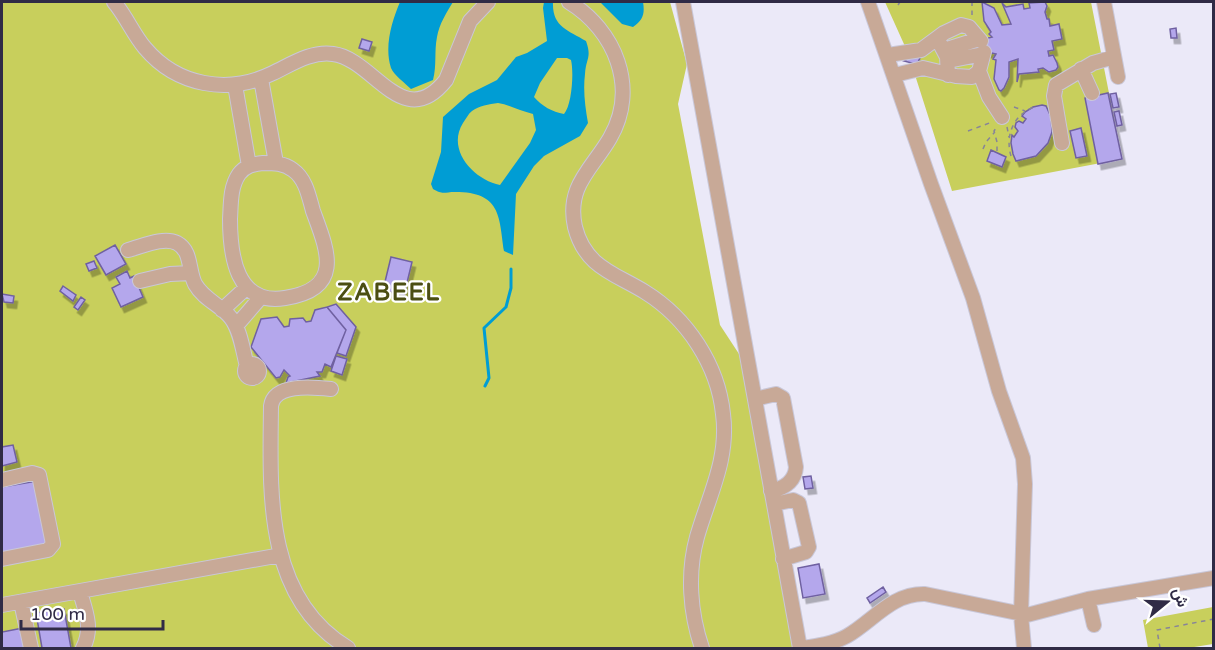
<svg xmlns="http://www.w3.org/2000/svg" width="1215" height="650" font-family="'Varela Round',Vazirmatn,sans-serif">
<style>
.green{fill:#c8cf5c}
.water{fill:#009dd4;fill-rule:evenodd}
.lines{fill:none;stroke-linecap:round;stroke-linejoin:round}
.stream{stroke:#009dd4;stroke-width:3}
.building{fill:#b4a7ec;stroke:#6f61a1;stroke-width:1.5;filter:url(#shadow)}
.minor-casing{stroke:#c9c7d8;stroke-width:16}
.path{stroke:#878499;stroke-width:1.5;stroke-dasharray:4.5 4.5;stroke-linecap:butt}
.minor{stroke:#c8a997;stroke-width:14}
.labels{text-anchor:middle;stroke-width:4.5;stroke-linejoin:round;paint-order:stroke}
.district-label{font-size:24px;font-weight:bold;letter-spacing:1.5px;fill:#4b4e12;stroke:#fff}
</style>
<defs>
<filter id="shadow"><feDropShadow dx="3.5" dy="5.5" stdDeviation="0" flood-color="#0004"/></filter>
</defs>
<rect width="100%" height="100%" fill="#ebe9f8"/>
<path class="green" d="M2 2H670L687 64 678 104 720 325 741 357 793 648H2Z
M885 2H1091L1122 159 952 191 908 53Z
M1213 607V644L1188 648H1148L1143 620Z"/>
<path class="water" d="M400 2H453C447 12 439 24 437 37 434 52 437 65 433 80L411 89C405 83 394 75 391 68 384 46 392 21 400 2Z
M544 2H553C552 27 568 30 586 41 592 58 586 58 585 74 583 90 585 106 588 123L580 136 544 156 534 166 516 194 513 255 504 251C499 216 501 192 455 192 444 192 443 195 433 189L431 184 441 152 443 117 469 94 497 80 516 57 527 53 547 41 543 8ZM567 58 571 60C574 72 572 105 564 114 552 112 542 106 534 97L540 83 557 58ZM498 103C510 105 520 111 533 114L536 130 530 143 500 185C474 180 446 150 463 123 466 119 468 114 472 111 479 106 489 104 498 103Z
M600 2H643C645 14 643 20 633 27L622 24Z"/>
<g class="lines">
<path class="stream" d="M485 386 489 378 484 328 506 307 511 288V269"/>
</g>
<path class="building" d="M982 2 994 8 1002 25 1011 24 1002 3 1006 7 1023 4 1024 9 1030 8 1029 3 1045 2 1047 6 1045 12 1047 19H1049L1050 26 1059 24 1062 39 1052 41 1054 50 1048 51 1049 56 1053 55 1057 63 1058 67 1056 70 1049 72 1043 68 1038 69 1039 72 1019 74 1017 82 1018 59 1009 62V77L1004 88 1001 91 999 90 994 79 996 60 993 59 996 54 974 49 984 39 992 37 989 34 991 32 984 21Z
M1176 28 1177 38H1171L1170 29Z
M362 39 372 42 369 51 359 48Z
M915 54 920 58 918 62 912 65V63L904 61Z
M1108 93 1122 159 1098 164 1085 98Z
M1116 93 1119 107 1113 108 1110 94Z
M1042 105 1046 106 1051 117 1052 132 1048 143 1036 156 1016 161 1013 154 1011 143 1012 135 1014 137 1018 131 1015 127 1016 123 1019 121 1023 123 1026 119 1022 116 1025 112 1033 107Z
M1119 111 1122 125 1117 126 1114 112Z
M1081 128 1087 156 1076 158 1070 131Z
M991 150 1006 157 1002 167 987 161Z
M115 245 126 264 106 275 95 256Z
M391 257 412 262 404 295 383 290Z
M94 261 97 268 89 271 86 264Z
M127 271 130 278 134 276 143 297 121 307 112 288 120 284 116 277Z
M63 286 76 295 73 301 60 291Z
M2 294 14 296 13 303 4 302Z
M81 297 85 300 78 310 74 307Z
M336 304 356 327 346 356 337 353 346 330 327 307Z
M327 307 346 330 331 367 325 364 322 372H317L320 376 286 383 288 377 290 376 284 370 280 377 276 378 251 347 261 319 277 317 284 327 289 326 290 319 303 318 306 322 311 321 315 310Z
M336 356 347 359 342 375 331 371Z
M13 445 17 462 2 466V447Z
M811 476 813 488 805 489 803 477Z
M37 481 49 547 2 555V487Z
M819 564 825 594 803 598 798 568Z
M883 587 886 592 870 603 867 598Z
M64 609 71 648H42L36 613Z
M23 628 26 648H2V632Z"/>
<g class="lines">
<defs>
<path id="minor" d="M114 2C126 16 133 34 145 48 177 86 228 95 273 73 292 64 311 51 333 54 374 59 403 134 446 80L470 21 488 2
M569 2C615 30 639 88 610 138 592 169 566 186 575 227 585 267 614 273 645 292 687 318 718 365 723 414 729 459 709 495 697 537 687 573 690 613 702 648
M683 2 800 648
M868 2 931 184 973 298 999 391 1023 458 1025 484 1021 615 1024 648
M1104 2 1118 77
M937 38 947 57 948 75
M944 50 979 39
M888 55 921 50 944 33 961 25 969 27 981 41
M948 61 983 54
M1081 69 1092 93
M979 71 989 97 1002 117
M895 75 923 68 956 76 972 77 979 71 984 52
M261 79 276 163
M235 85 249 166
M1062 143 1054 96 1056 85 1093 63 1114 57
M263 163C274 163 284 163 293 170 306 179 309 197 313 211 327 249 345 289 285 298 236 306 230 255 230 219 231 204 230 187 239 174 245 166 253 164 263 163Z
M128 250C141 247 163 236 177 243 192 251 188 270 195 284 204 300 221 305 231 318 241 331 243 352 247 366
M140 281 170 274 191 273
M222 310 247 287
M236 326 261 297
M245 371a7 7 0 1 1 14 0a7 7 0 1 1-14 0Z
M331 389C314 387 274 383 271 406 270 492 264 598 348 648
M755 399 776 394 783 398 796 467C795 481 785 488 771 491
M2 480 32 473 39 475 53 544 48 550 2 559
M774 504 793 500 799 503 809 547 806 552 783 559
M80 592C86 612 93 629 83 648
M1088 599 1094 625
M21 602 31 648
M2 605 281 555
M801 648C816 646 833 644 847 636 873 621 892 593 925 594L1027 615 1088 599 1214 578"/>
</defs>
<use href="#minor" class="minor-casing"/>
<path class="path" d="M898 5 900 2
M972 15V2
M1014 107 1025 111
M1007 127 1009 137
M968 131 992 122
M983 149 986 142 994 133
M997 151V142L994 131 997 127
M1011 156C1005 136 1013 115 1034 107
M1160 648 1157 630 1214 619"/>
<use href="#minor" class="minor"/>
</g>
<g class="labels">
<g class="district-label">
<text x="389" y="300">ZABEEL</text>
</g>
</g>
<rect width="1215" height="650" fill="none" stroke="#302b46" stroke-width="6"/>
<g transform="translate(1167 602) rotate(71)" stroke="#ffffff" stroke-width="4.5" paint-order="stroke">
<path d="M0-4.5L10 22L0 15L-10 22Z" fill="#302b46"/>
<text y="-9" font-size="16" font-weight="bold" text-anchor="middle" fill="#302b46">ش</text>
</g>
<path d="M21 620v9h142v-9" fill="none" stroke="#302b46" stroke-width="3"/>
<text x="30" y="620" font-size="18" fill="#302b46" stroke="#ffffff" stroke-width="4.5" paint-order="stroke">100 m</text>
</svg>
